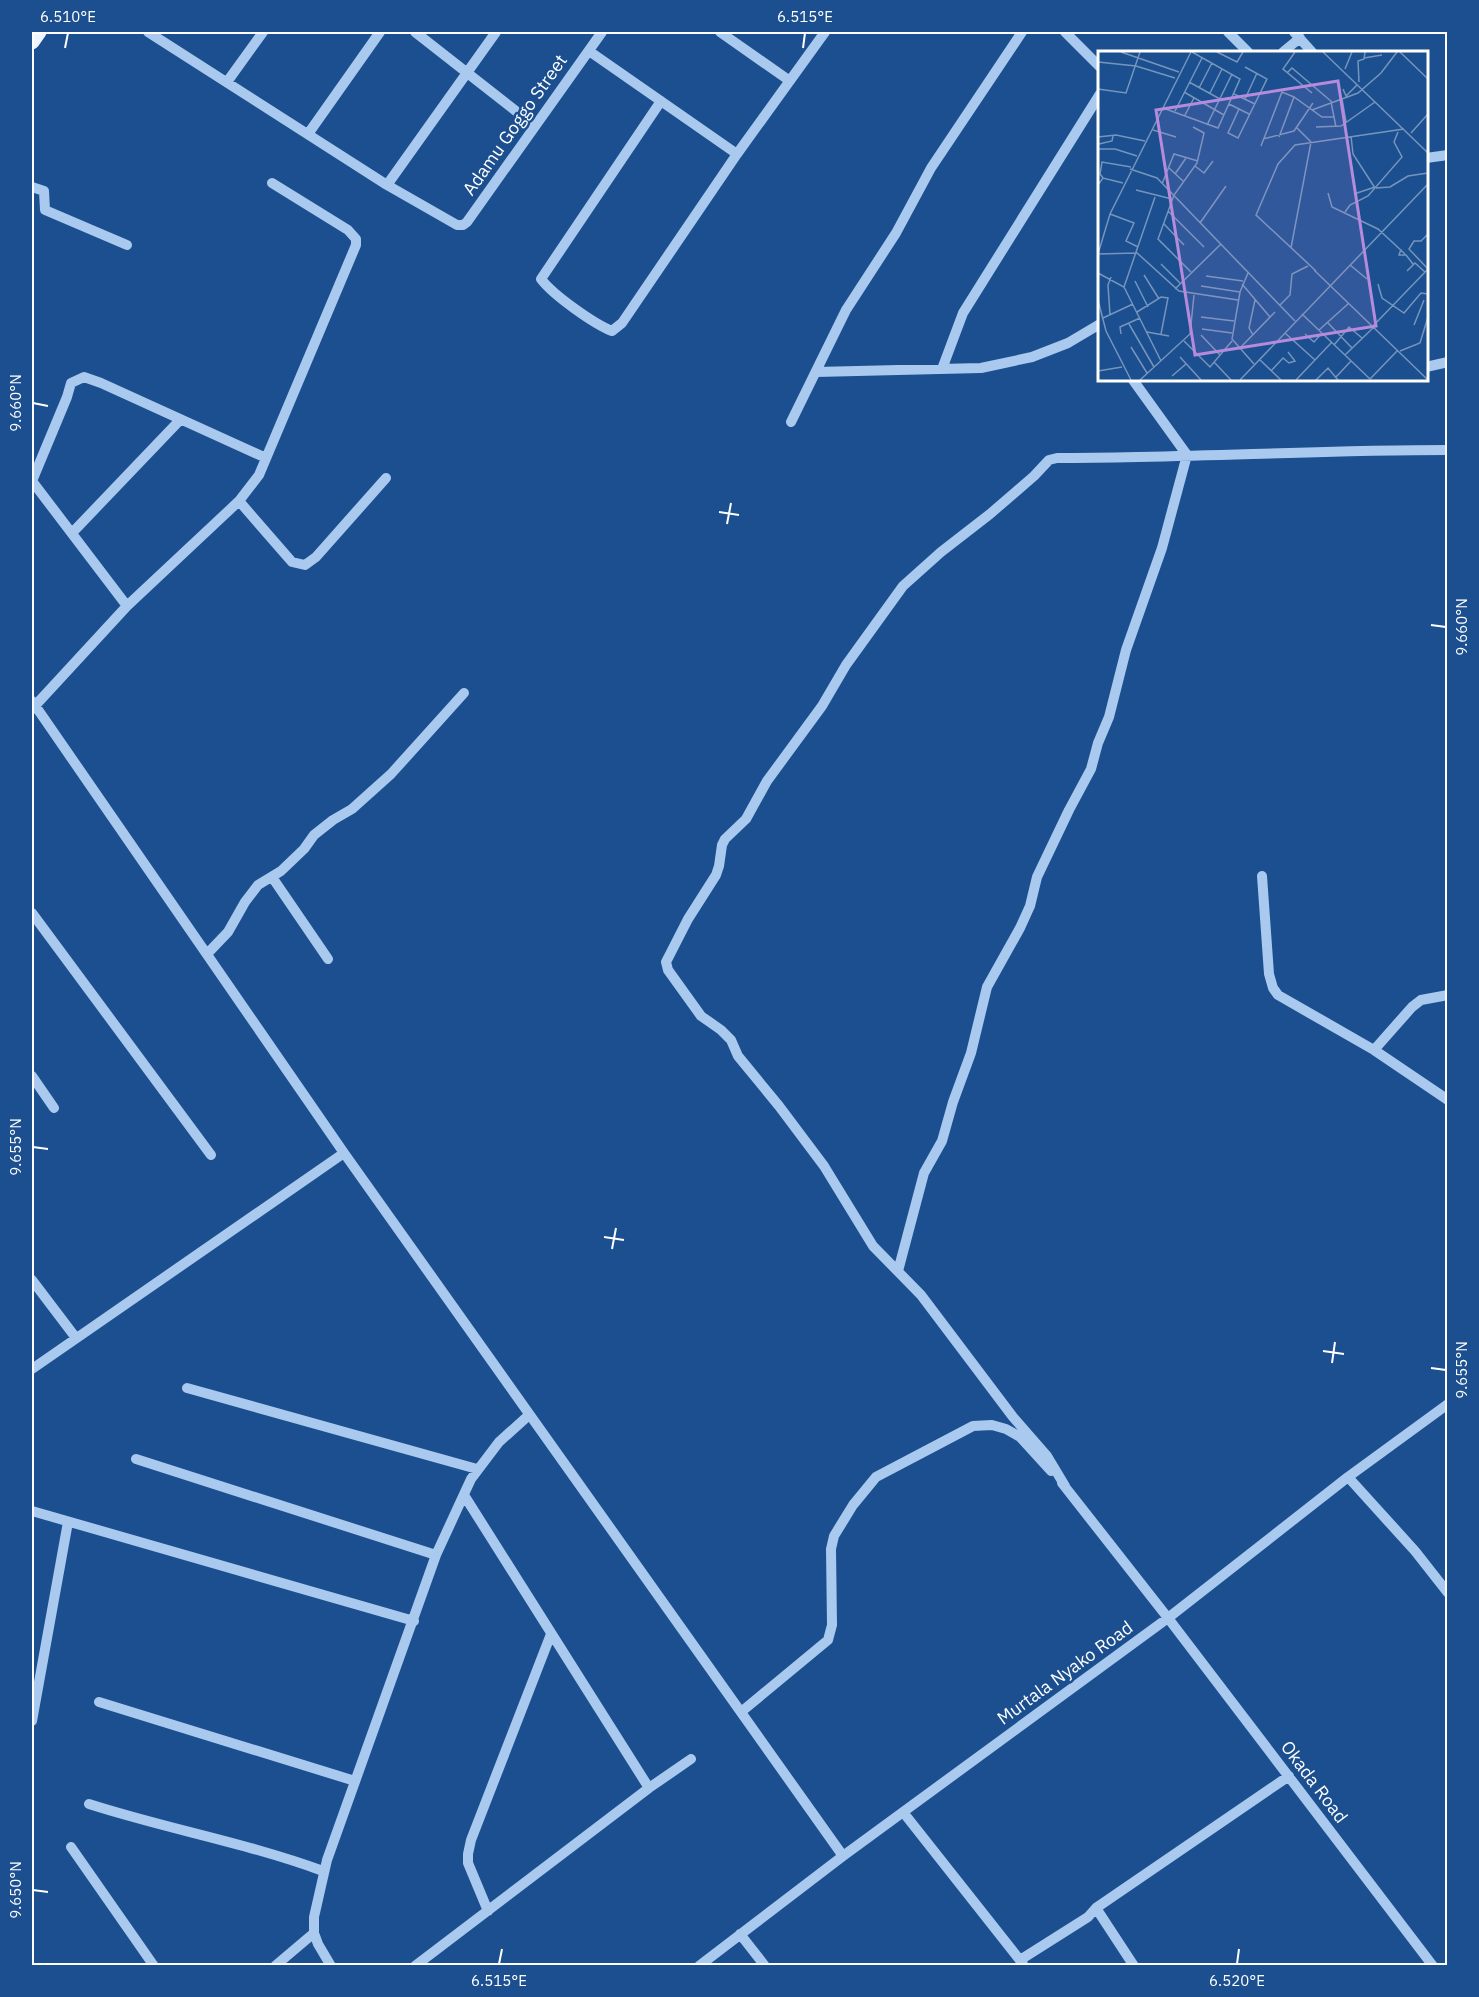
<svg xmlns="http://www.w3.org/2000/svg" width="1479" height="1997" font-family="'IBM Plex Sans',sans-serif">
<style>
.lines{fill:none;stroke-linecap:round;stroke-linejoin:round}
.minor{stroke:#a9c9ee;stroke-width:10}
.major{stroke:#f0f6ff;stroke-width:15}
.ticks{fill:none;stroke:#fff;stroke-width:2}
.labels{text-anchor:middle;stroke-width:5;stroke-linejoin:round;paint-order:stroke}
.street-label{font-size:18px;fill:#fff;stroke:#1b4f8f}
.inset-road{fill:none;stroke:#7695bc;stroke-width:1.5}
.view{fill:#b68bdc;fill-opacity:0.15;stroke:#b68bdc;stroke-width:3}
.inset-edge{fill:none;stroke:#fff;stroke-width:3}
.neatline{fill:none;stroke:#fff;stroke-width:2}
.ticks-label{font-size:15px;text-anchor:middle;fill:#fff}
</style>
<rect width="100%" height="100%" fill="#1b4f8f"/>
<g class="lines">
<path class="minor" d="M148 32 387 185 457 225H463L467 222 602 32
M415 32 535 126
M720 32 790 81
M1065 32 1100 67
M1228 32 1248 52
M1294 32 1312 52
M589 51 737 154
M1283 52 1300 38
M227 82 263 32
M661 101 541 279C553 295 594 324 612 331L622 323 737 154 825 32
M308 134 380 32
M1426 158 1448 155
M387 185 496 32
M32 187 44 191 45 210 127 245
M1426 367 1448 362
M942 369 963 313 1100 94
M816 372 981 368 1032 357 1068 343 1100 324
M791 422 846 310 896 233 931 168 1022 32
M32 481 67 397 71 383 84 377 101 383 266 458
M32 481 127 606
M239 501 292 562 305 565 316 557 386 478
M72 533 180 420
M32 701 344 1153 843 1856
M32 709 127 606 239 501 259 475 356 245V239L348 230 272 183
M1262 876 1269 974 1273 988 1278 995 1374 1050 1448 1100
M272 877 328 959
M32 913 211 1155
M207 954 228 932 245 902 258 885 281 871 304 849 314 835 333 820 352 809 391 774 464 693
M1374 1050 1412 1007 1421 1000 1448 995
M32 1076 54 1108
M898 1271 924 1173 942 1141 953 1102 971 1053 987 987 1020 928 1030 906 1037 877 1069 810 1091 769 1098 743 1109 717 1126 650 1162 548 1187 455 1133 380
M32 1280 76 1338
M32 1369 344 1153
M187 1388 477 1469
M136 1459 436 1555
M1348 1477 1415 1551 1448 1593
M1062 1483 1168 1618 1433 1966
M1065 1486 1047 1456 1013 1417 921 1295 873 1246 824 1166 779 1106 738 1056 731 1040 721 1030 701 1016 668 970 666 962 688 919 716 875 719 866 722 845 725 839 746 819 767 781 822 706 846 665 903 586 941 552 990 514 1034 476 1049 460 1057 458C1187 458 1318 450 1448 450
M464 1495 649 1788
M32 1511 414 1621
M99 1702 355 1781
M741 1712 828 1640 832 1625 831 1549 834 1536 853 1505 876 1477 973 1426 992 1425 1006 1429 1020 1437 1051 1471
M32 1721 68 1522
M89 1804C167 1829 247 1843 323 1871
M903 1812 1023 1964
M71 1847 154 1966
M1096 1908 1134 1966
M488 1911 468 1863V1854L471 1840 551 1634
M740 1934 765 1966
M1020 1960 1088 1917 1096 1908 1289 1776
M275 1966 314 1933
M331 1966 318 1944 314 1933V1917L327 1860 436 1555 471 1479 499 1442 529 1415
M415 1966 649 1788 691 1759
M699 1966 843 1856 1168 1618 1348 1477 1448 1404"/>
<path class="major" d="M32 42 39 32"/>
</g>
<path class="ticks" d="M65 48 68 33M803 48 805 33M33 403 48 406M719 512 739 515M727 524 731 503M1431 625 1446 627M33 1147 48 1149M604 1237 624 1240M612 1249 616 1228M1323 1351 1344 1354M1332 1363 1335 1342M1431 1368 1446 1370M33 1890 48 1892M499 1964 502 1949M1237 1964 1239 1949"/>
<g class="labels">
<g class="street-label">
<text transform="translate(515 125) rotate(-55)" y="6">Adamu Goggo Street</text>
<text transform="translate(1065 1673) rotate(-36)" y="6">Murtala Nyako Road</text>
<text transform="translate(1314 1782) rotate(53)" y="6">Okada Road</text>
</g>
</g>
<g transform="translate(1098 51)">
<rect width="330" height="330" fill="#1b4f8f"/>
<path class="inset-road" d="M23 1 81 21M119 1 139 11 145 1M197 1 185 18 214 42M225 1 330 102M302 1 330 28M266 7 284 4M0 11 38 15 77 27M247 18 254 1M189 22 194 17 234 51M91 31 122 48M261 31 260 10 266 8 267 1M101 37 114 12M0 38 28 42 42 1M245 38 248 45 259 34M86 41 126 64M112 42 124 18M136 43 157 53M147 48 159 22M244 48 248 71M233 51 238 76M131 53 151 63M65 57 120 77 142 28 94 1M141 58 130 82 140 87 169 28 147 16M214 59 260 42 283 22 299 1M77 60 104 7M87 64 96 47M109 74 134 23M218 76 243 75 277 51M55 79 78 86M313 82 330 63M253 85 255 103 277 137M0 86 18 84 47 90M181 86 196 46 224 66H236M165 88 196 80 215 52M1 93 14 90 15 85M163 95 184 41 196 46M0 98H17L39 105M97 115 106 122 115 110M71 117 85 130M32 118 59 127 197 270M77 123 88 107M5 127 2 123 4 111 33 116M64 133 76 103 100 110M0 134 5 127 25 132M278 137 292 136 310 125 330 122M38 139 74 148M230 142 234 156 280 178 307 203M256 143 277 136M70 160 106 196M247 161 252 154 270 145 304 106 296 91 300 81M12 163 36 172 28 190 40 196M102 172 128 135M66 173 86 194M193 197 213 91 199 77M303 198 301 204H308L315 213M38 201 81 240 140 249M0 203 38 202M0 203 12 163 93 1M63 213 82 232M252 214 269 228M216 219 330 329M218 220 158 164 180 113 197 94 306 78M309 220 317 212 327 221M93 221 60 188 76 144 99 112 106 82 95 76M0 222 26 236 63 310M150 222 142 241 134 288 156 313M46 224 61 248M108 225 145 230M37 230 50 256M144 233 172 266M280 233 284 247 306 262 323 242 330 243M103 235 142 241M26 236 57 146M77 238 123 193M0 249 8 280 33 329M182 254 192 244 194 223 210 215M39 261 63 246 70 247 63 283M204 263 272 328M12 264 10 234 13 226M103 266 136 270M5 267 35 253M230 272 254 297M31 273 56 316M316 274 326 249M275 275 330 218 311 198 316 190H323L330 183M104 278 134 282M221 279 251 252M49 281 71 285M187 282 217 309M23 283 22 276 42 267M207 283 216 291 224 282M103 284 122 304M155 284 151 277 157 249M86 290 112 316 134 290M236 294 251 276 264 287M33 296 49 322M141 298 177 261M302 300 322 292 330 266M247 304 276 276M82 306 103 329M161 308 183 329M116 311 133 329M0 320 24 316M173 320 185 307 191 312 197 310 190 301M74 325 88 313M238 326 253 310M272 328 300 299M42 329 92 283 96 244M142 329 330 133M198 329 234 291M218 329 230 317 240 329"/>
<path class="view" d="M240 30 278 275 97 304 58 59Z"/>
<rect width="330" height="330" class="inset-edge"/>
</g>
<rect width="1479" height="1997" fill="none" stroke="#1b4f8f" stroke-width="66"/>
<rect x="33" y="33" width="1413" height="1931" class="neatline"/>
<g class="ticks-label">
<text x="68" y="22">6.510°E</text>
<text x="805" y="22">6.515°E</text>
<text transform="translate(16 403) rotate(-90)" y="5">9.660°N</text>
<text transform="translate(1462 627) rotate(-90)" y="5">9.660°N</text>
<text transform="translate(16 1147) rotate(-90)" y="5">9.655°N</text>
<text transform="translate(1462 1370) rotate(-90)" y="5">9.655°N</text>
<text transform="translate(16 1890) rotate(-90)" y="5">9.650°N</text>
<text x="499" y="1986">6.515°E</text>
<text x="1237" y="1986">6.520°E</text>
</g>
</svg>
